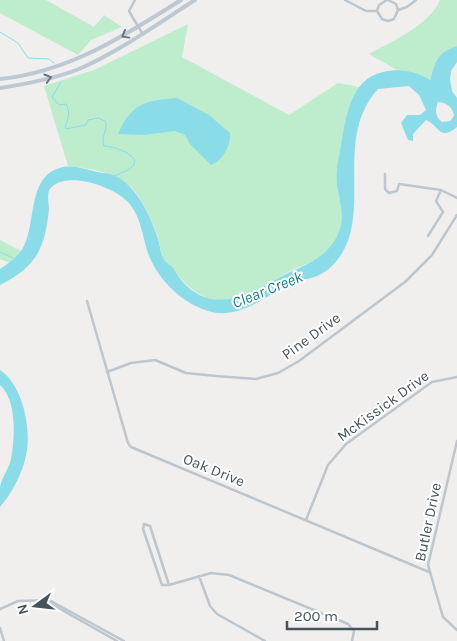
<svg xmlns="http://www.w3.org/2000/svg" width="457" height="641" font-family="Karla,sans-serif">
<style>
.green{fill:#bdedcd}
.water{fill:#8bdce9;fill-rule:evenodd}
.lines{fill:none;stroke-linecap:round;stroke-linejoin:round}
.stream{stroke:#8bdce9;stroke-width:1}
.street{stroke:#bdc6cd;stroke-width:2.5}
.secondary{stroke:#bcc8d2;stroke-width:4}
.oneway{stroke:#6a767f}
.labels{text-anchor:middle;stroke-width:4;stroke-linejoin:round;paint-order:stroke}
.street-label{font-size:15px;fill:#47535b;stroke:#fff}
.water-label{font-size:16px;font-style:italic;fill:#108296;stroke:#fff}
</style>
<rect width="100%" height="100%" fill="#f1eeee"/>
<path class="green" d="M0 0H46L94 27 104 15 122 27 91 40 78 55 0 13Z
M440 0H457V46C438 52 435 64 430 81L424 77 397 70 369 54C392 41 429 26 440 0Z
M188 24 182 57 289 115 338 83 359 87C346 115 343 133 340 164 339 171 337 179 337 186 338 201 348 216 341 231 324 265 307 260 279 277 234 305 207 314 172 268 170 264 166 263 164 260 161 253 160 245 158 238 153 222 143 200 132 188 116 172 88 168 68 166L44 86 94 70Z
M0 240 21 251 10 263 0 259Z"/>
<path class="water" d="M457 46V62L451 71 450 79 452 91 457 98V127C439 142 439 125 426 120L413 134V141L408 140 401 123 407 115H420L426 110 419 95 409 86 378 89C330 142 378 220 332 266 314 283 301 276 282 288 262 300 237 318 212 312 183 305 156 279 147 250 142 233 140 214 127 201 112 186 64 169 49 190 47 197 49 203 49 209 45 249 36 267 0 285V269C8 264 20 255 24 246 36 223 28 176 60 168 72 164 84 169 97 172 103 173 109 173 115 176 136 185 150 215 157 236 160 243 160 255 165 261 166 263 169 264 171 266 175 270 178 277 182 281 208 312 244 299 273 281 296 267 320 264 335 240 351 213 334 198 337 171 337 163 340 154 341 145 346 118 350 79 383 72 400 68 416 71 430 80 436 62 436 53 457 46ZM438 102C447 103 453 107 454 116L450 121 442 122C435 117 435 109 438 102Z
M177 98 209 115 230 133C231 145 223 161 211 165L190 144 185 135 175 131 143 135 118 134C131 104 145 100 177 98Z
M0 370C23 385 32 430 26 456 22 474 12 493 0 507 0 501 0 494 0 488 1 478 9 469 11 459 15 438 17 400 0 385Z"/>
<g class="lines">
<path class="stream" d="M0 32 18 43 28 58 49 59 54 63
M61 82 52 97 59 105 66 104C71 112 68 119 65 127L66 129 86 125 88 120 98 118 105 121C109 129 100 136 104 146 115 147 128 151 135 160L134 165 128 170 114 176
M0 252 13 258"/>
<path class="street" d="M135 0 129 11 142 33
M345 0 366 11H377
M387 0 379 5 377 11 382 19 388 21 394 19 398 10 396 4 388 0
M398 10 407 7 416 0
M385 174V189L389 193 397 191 399 184 441 190 457 198
M428 236 443 212 436 201 441 190
M87 301 128 443 131 447 429 572
M107 372 131 363 155 360 186 373 216 376 256 379 278 373 299 361 405 282 432 255 457 215
M457 441 428 565 443 617 457 630
M306 520 328 465 346 444 432 382 457 377
M199 576 210 606 217 614 265 641
M169 585 150 526 144 524 143 529 162 585H169L211 573 229 575 348 624 354 631 352 641
M46 601 117 641
M0 609 18 601 49 600 124 641
M0 628 4 641"/>
<path class="secondary" d="M0 79C69 72 124 36 181 0
M0 88C26 84 54 79 79 69 120 51 157 24 195 0"/>
</g>
<defs><path id="oneway-chevron" d="M-2-3.5L2.5 0L-2 3.5" fill="none" stroke-width="1.6" stroke-linecap="round" stroke-linejoin="round" transform="scale(1.25)"/></defs>
<g class="oneway">
<use href="#oneway-chevron" transform="translate(125 35) rotate(151)"/>
<use href="#oneway-chevron" transform="translate(48 78) rotate(-16)"/>
</g>
<g class="labels">
<g class="street-label">
<text transform="translate(311 336) rotate(-36)" y="5">Pine Drive</text>
<text transform="translate(383 406) rotate(-36)" y="5">McKissick Drive</text>
<text transform="translate(214 470) rotate(22)" y="5">Oak Drive</text>
<text transform="translate(428 522) rotate(-78)" y="5">Butler Drive</text>
</g>
<g class="water-label">
<text transform="translate(267 289) rotate(-22)" y="6">Clear Creek</text>
</g>
</g>
<g transform="translate(35 606) rotate(255)" stroke="#ffffff" stroke-width="4" paint-order="stroke">
<path d="M0-4L9 19L0 12L-9 19Z" fill="#47535b"/>
<text y="-8" font-size="14" font-weight="bold" text-anchor="middle" fill="#47535b">N</text>
</g>
<path d="M287 621v8h90v-8" fill="none" stroke="#47535b" stroke-width="2.5"/>
<text x="294" y="621" font-size="15" fill="#47535b" stroke="#ffffff" stroke-width="4" paint-order="stroke">200 m</text>
</svg>
